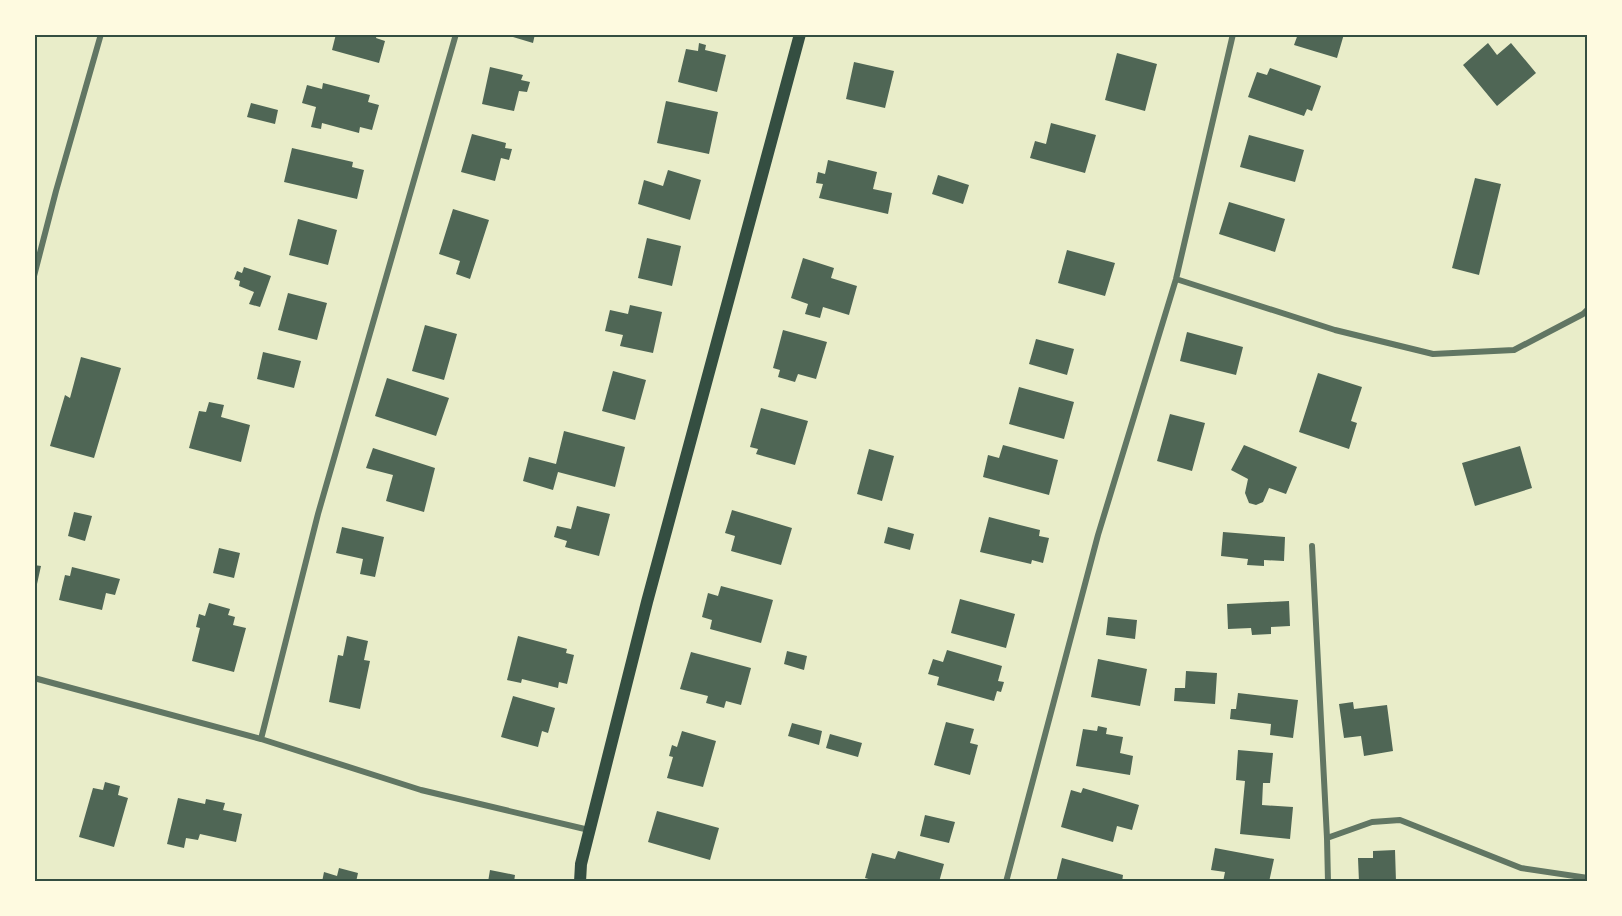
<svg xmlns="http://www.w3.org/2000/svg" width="1622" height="916" font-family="Jost,sans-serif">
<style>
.building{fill:#4f6655}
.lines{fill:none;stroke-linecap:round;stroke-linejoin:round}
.minor{stroke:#617663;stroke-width:6}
.secondary{stroke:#344e41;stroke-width:12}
.neatline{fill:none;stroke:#344e41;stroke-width:2}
</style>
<rect width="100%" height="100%" fill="#e9edc9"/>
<path class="building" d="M336 34H377L376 38 385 41 379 63 332 50Z
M503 34H535L533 43Z
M1298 34H1344L1337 58 1294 45Z
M699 43 706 45 705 50 726 55 717 92 678 82 686 49 698 51Z
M1488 43 1497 55 1511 43 1536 73 1497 106 1463 65Z
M1117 53 1157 64 1145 111 1105 100Z
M854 62 894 71 885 108 846 99Z
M490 67 523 75 521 80 530 82 527 92 519 91 514 111 482 104Z
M1270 68 1321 86 1312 111 1307 109 1304 116 1248 97 1257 72 1267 75Z
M323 83 370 95 368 102 379 105 372 130 360 127 359 133 322 123 321 129 311 127 316 107 302 103 307 85 322 89Z
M666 101 718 112 709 154 657 143Z
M251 103 278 110 275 124 247 117Z
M1051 123 1096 135 1085 173 1030 158 1035 141 1046 144Z
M472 134 506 143 505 148 512 149 509 160 501 158 495 181 461 172Z
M1249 135 1304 150 1295 182 1240 167Z
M292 148 353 162 352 167 364 170 357 199 284 182Z
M828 160 877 172 873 189 892 193 888 214 819 198 823 184 816 183 818 172 825 174Z
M668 170 701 180 690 220 638 204 644 180 663 186Z
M938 175 969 185 963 204 932 194Z
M1475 178 1501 184 1479 275 1452 268Z
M1229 202 1285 219 1275 252 1219 234Z
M453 209 489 220 470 279 456 274 460 261 439 254Z
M298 219 337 230 328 265 289 255Z
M647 238 681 246 672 286 638 278Z
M1067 250 1115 263 1105 296 1058 283Z
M803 258 834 268 831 278 857 286 849 315 823 307 820 318 805 314 808 304 791 298Z
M244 267 271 276 260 307 249 304 254 292 239 286 240 281 234 279 237 271 242 273Z
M288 293 327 303 317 340 278 330Z
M630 305 662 312 653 353 620 346 623 335 605 331 610 310 628 314Z
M425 325 457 334 444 380 412 371Z
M783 330 827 342 816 379 798 374 795 382 778 377 780 370 773 368Z
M1187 332 1243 347 1236 375 1180 361Z
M1036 339 1074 349 1067 375 1029 364Z
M263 352 301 361 294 388 257 379Z
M81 357 121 368 94 458 50 446 65 395 70 398Z
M613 371 646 380 635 420 602 411Z
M1318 373 1362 387 1351 421 1357 423 1349 449 1299 432Z
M387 378 449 398 436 436 375 416Z
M1019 387 1074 402 1064 439 1009 424Z
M209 402 224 405 221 417 250 425 241 462 189 448 199 411 206 412Z
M761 408 808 421 795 465 756 454 758 449 750 447Z
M1170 414 1205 423 1192 471 1157 461Z
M564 431 625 447 615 487 558 472 553 490 523 481 529 457 556 464Z
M1003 445 1058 460 1049 495 983 477 988 455 999 458Z
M1244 445 1297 467 1286 494 1269 488 1263 502 1256 505 1249 503 1245 493 1248 479 1231 470Z
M1520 446 1532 488 1475 506 1462 463Z
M373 448 435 468 424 512 386 501 393 475 366 468Z
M869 449 894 456 882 501 857 494Z
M577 506 610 514 599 556 565 547 567 541 554 537 557 526 571 529Z
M732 510 792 528 781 565 731 551 735 536 725 533Z
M74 512 92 516 85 541 68 536Z
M989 517 1040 530 1039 536 1049 538 1043 563 1032 560 1031 564 980 552Z
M342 527 384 537 375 577 360 574 363 559 336 553Z
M888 527 914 534 910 550 884 543Z
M1223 532 1285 537 1284 561 1264 560V566L1247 565 1248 559 1221 556Z
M219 548 240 553 234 578 213 573Z
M34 565 41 566 35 593H34Z
M72 567 120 579 115 595 106 593 102 610 59 600 65 575 70 576Z
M721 586 773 600 761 643 710 629 712 620 702 617 708 593 718 596Z
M960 599 1015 614 1006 648 951 633Z
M1289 601 1290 626 1271 627V634L1252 635 1251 628 1228 629 1227 604Z
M209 603 230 609 228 615 235 617 233 625 246 628 234 672 192 661 200 628 196 627 199 614 205 616Z
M1108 617 1137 620 1135 639 1106 635Z
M347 636 368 641 364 660 370 661 360 709 329 702 338 655 343 656Z
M518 636 567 649 566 653 574 655 567 684 559 682 558 688 522 679 521 683 507 680Z
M947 650 1002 666 998 681 1004 682 1001 692 997 691 994 701 937 685 939 677 928 674 933 659 943 662Z
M787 651 807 656 804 670 784 664Z
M691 652 751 668 741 705 726 701 724 708 706 703 708 696 680 689Z
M1098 659 1147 669 1140 706 1091 697Z
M1186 671 1217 673 1215 704 1174 701 1175 688H1185Z
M1238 693 1298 700 1293 738 1270 735 1271 724 1230 719 1231 709H1236Z
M513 696 555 708 548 733 542 731 538 747 501 737Z
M1353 702 1354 709 1387 705 1393 751 1364 756 1361 736 1344 738 1339 704Z
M946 722 974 729 970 743 978 745 970 775 934 765Z
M792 723 822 731 819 745 788 736Z
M1098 726 1107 728 1106 734 1123 737 1120 753 1133 756 1130 775 1076 766 1083 729 1097 731Z
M682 731 716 741 703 787 667 778 673 757 669 756 672 745 677 747Z
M830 734 862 743 858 757 826 748Z
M1238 750 1273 753 1270 783H1263L1262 805 1293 807 1290 839 1240 834 1245 781 1236 780Z
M105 782 120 786 118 795 128 798 114 847 79 837 93 788 103 790Z
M1083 788 1139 805 1132 830 1117 826 1113 842 1061 827 1071 790 1081 793Z
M178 798 205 804 206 799 225 803 223 810 242 814 236 842 200 834 198 840 186 838 184 848 167 844Z
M657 811 719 828 710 860 648 842Z
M925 815 955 822 949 843 920 836Z
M1215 848 1274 859 1269 882H1223L1225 872 1211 870Z
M1395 850 1396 882H1359L1358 858H1373V851Z
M898 851 944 864 939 882H879L865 878 872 853 895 859Z
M1062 858 1123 875 1122 882H1056Z
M339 868 358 873 356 882H322L324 872 337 876Z
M490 870 515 875 514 882H488Z"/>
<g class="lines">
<path class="minor" d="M34 276 56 191 101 34
M1176 279 1335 330 1433 354 1514 350 1583 314 1588 309
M1312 546 1327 838 1328 882
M34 678 261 739 421 790 589 830
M261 739 318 514 456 34
M1327 838 1372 822 1400 820 1521 868 1588 878
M1006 882 1098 535 1176 279 1233 34"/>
<path class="secondary" d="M580 882 581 864 647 602 800 34"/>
</g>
<rect width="1622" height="916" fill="none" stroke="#fefae0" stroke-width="72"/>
<rect x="36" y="36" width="1550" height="844" class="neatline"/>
</svg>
